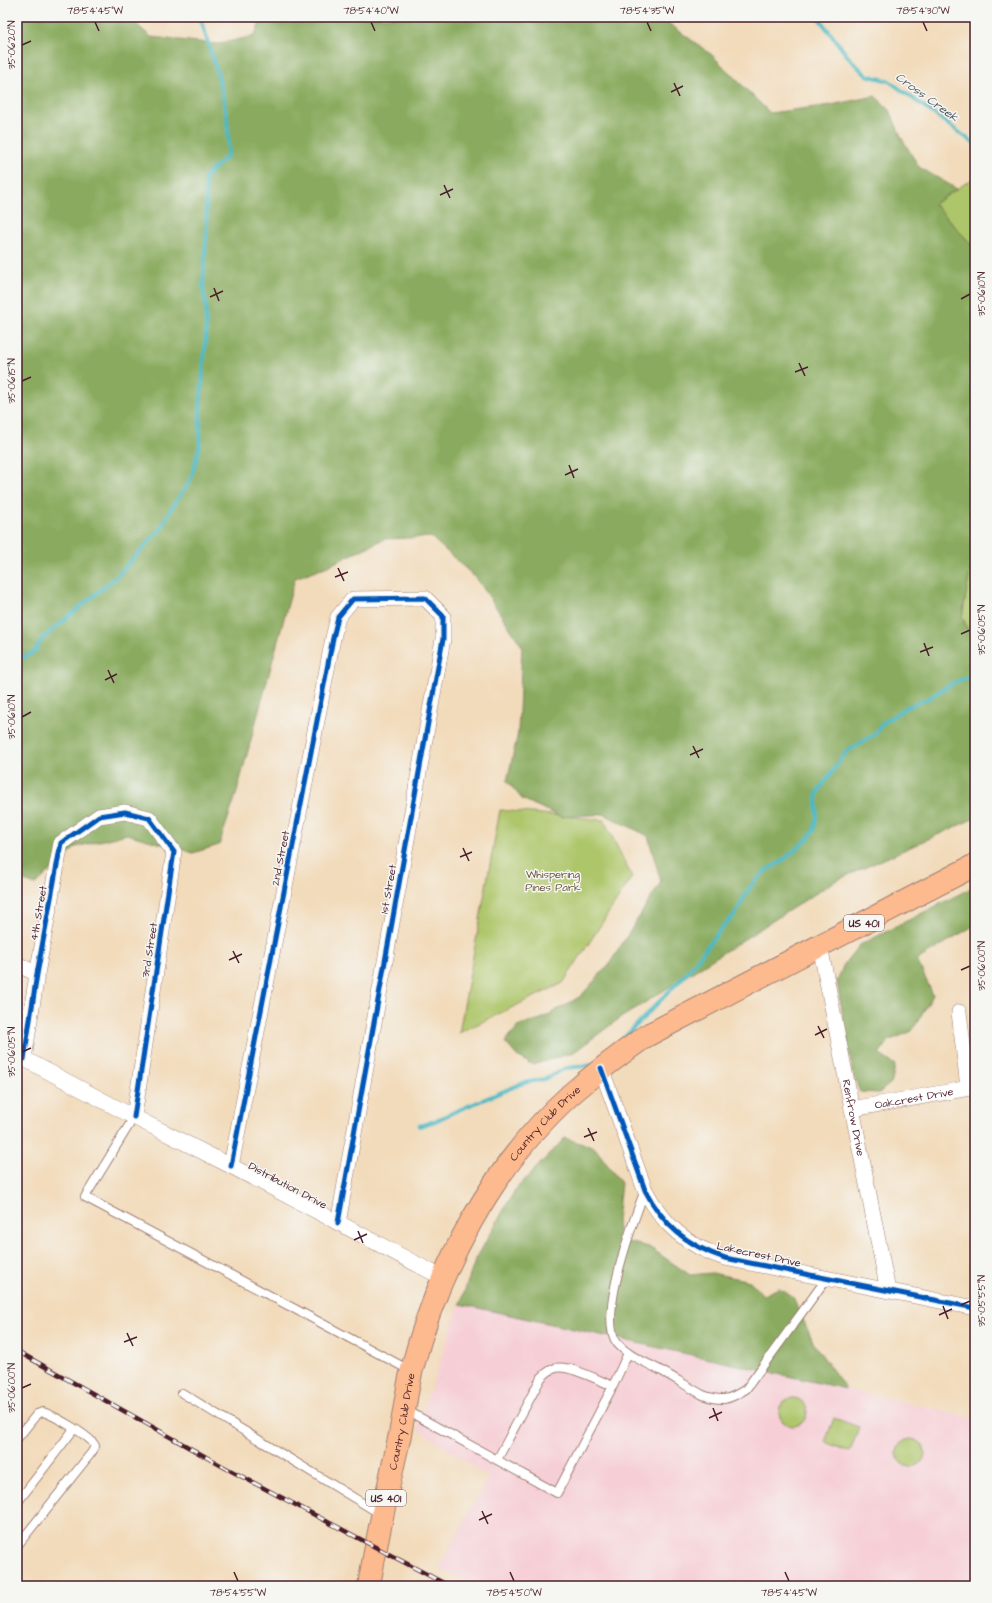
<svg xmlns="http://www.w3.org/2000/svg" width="992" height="1603" font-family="'Architects Daughter',sans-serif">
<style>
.built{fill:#f6cfd6}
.green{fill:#aec66b;stroke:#7c724b}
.forest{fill:#8aab5f;stroke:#6a6545}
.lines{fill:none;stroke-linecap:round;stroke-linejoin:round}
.stream{stroke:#4ab8c3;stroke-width:4}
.lane-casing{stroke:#9e7d73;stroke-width:10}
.street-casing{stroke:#9e7d73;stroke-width:16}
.primary-casing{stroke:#9e7d73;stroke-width:24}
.lane{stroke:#fff;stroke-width:8}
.street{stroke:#fff;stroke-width:15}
.primary{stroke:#fcba8e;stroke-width:22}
.rail-casing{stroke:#4a1f2b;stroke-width:4.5}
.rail{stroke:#f6f6f2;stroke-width:3;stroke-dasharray:9;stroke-linecap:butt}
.cycleway-casing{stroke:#f6f6f2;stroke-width:8}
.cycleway{stroke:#0057b8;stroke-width:5}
.ticks{fill:none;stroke:#4a1f2b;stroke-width:1.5}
.labels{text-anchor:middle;stroke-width:3;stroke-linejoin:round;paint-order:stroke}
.shield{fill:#f6f6f2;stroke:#7e6067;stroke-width:1}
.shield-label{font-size:10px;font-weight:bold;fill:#4a1f2b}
.street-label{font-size:11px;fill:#4a1f2b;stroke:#f6f6f2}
.park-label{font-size:11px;fill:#68513e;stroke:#f6f6f2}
.water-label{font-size:12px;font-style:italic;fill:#4a5560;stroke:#f6f6f2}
.neatline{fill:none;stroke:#4a1f2b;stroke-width:1.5}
.ticks-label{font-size:10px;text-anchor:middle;fill:#4a1f2b}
</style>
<rect width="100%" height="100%" fill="#f6f6f2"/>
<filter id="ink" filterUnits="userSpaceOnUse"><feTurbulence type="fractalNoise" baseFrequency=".025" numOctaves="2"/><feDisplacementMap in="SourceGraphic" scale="8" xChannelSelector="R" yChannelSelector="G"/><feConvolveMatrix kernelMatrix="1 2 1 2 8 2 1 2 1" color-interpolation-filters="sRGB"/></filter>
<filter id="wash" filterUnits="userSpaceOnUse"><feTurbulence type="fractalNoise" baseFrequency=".012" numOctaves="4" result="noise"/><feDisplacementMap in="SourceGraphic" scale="16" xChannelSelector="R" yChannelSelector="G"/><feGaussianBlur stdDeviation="0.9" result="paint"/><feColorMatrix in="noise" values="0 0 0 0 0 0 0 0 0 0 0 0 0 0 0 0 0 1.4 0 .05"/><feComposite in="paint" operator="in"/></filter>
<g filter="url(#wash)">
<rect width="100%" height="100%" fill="#f2dbbb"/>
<path class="built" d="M460 1304 975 1418V1586H477L439 1568 488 1477 417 1428Z"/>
<path class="green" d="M975 177V251L970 243 934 204Z
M975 514V645L962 617 972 560V523Z
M500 810 604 820 632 877 563 983 459 1033Z
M779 1412a14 14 0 1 1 28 0a14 14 0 1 1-28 0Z
M834 1418 859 1427 850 1452 825 1442Z
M897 1453a14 14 0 1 1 28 0a14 14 0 1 1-28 0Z"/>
<path class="forest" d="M17 17H128L151 37 218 44 254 36 263 17H660L712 55 770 113 831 105 875 96 890 110 901 137 919 167 957 189 934 204 970 243 975 251V514L972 523V560L962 617 975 645V818L835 881 616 1021 574 1052 533 1065 517 1056 505 1042 519 1025 541 1019 581 996 610 963 661 882 648 836 604 814 561 817 522 799 507 781 518 733 522 646 477 579 431 537 384 539 328 566 295 578 236 795 219 845 193 853 127 834 76 847 35 885 17 878Z
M975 886V925L917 960 933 995 912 1031 888 1041 879 1054 895 1065 892 1082 879 1093 860 1092 853 1074 837 982 843 966 860 945Z
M565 1138 595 1148 621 1183 617 1220 619 1240 649 1247 690 1275 712 1273 750 1281 763 1295 779 1288 793 1297 814 1344 846 1389 460 1304 475 1261 515 1190Z"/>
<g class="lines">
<path class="stream" d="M818 17 849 58 866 75 889 81 975 144
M17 661 34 652 43 638 116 577 161 529 169 512 191 479 200 444V408L206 334V307L203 286 207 227 205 177 228 155C232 110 213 59 200 17
M620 1042 687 973 723 926 734 916 750 887 765 871 781 862 807 840 814 830 817 816V793L846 752 874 735 884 722 905 708 929 698 951 684 975 674
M419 1126 435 1121 454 1112 523 1083 545 1079 566 1068 593 1065"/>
</g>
</g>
<g filter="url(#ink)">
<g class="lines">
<defs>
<path id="lane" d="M134 1117 85 1197 411 1371
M645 1190C634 1219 597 1318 617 1343 628 1356 643 1361 658 1369 673 1377 688 1387 703 1395 722 1402 729 1400 746 1389L827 1278
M182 1393 382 1515
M406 1410 557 1493 613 1386 628 1353
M17 1439 37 1414 43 1412C53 1415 92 1437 95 1446L92 1452 17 1546
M497 1460 541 1378C545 1374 550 1369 556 1368 568 1364 600 1381 613 1386
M17 1503 74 1429"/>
<g id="street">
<path id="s1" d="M820 946 888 1291"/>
<path d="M17 964 37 974"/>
<path d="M959 1012 968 1087"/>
<path d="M17 1055 134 1117 231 1166 443 1278"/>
<path d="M24 1059 37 974 61 843 99 816 125 812 149 818 174 852 134 1117"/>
<path d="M601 1068 645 1190C663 1225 687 1246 725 1258L975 1308"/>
<path id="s2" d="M852 1109 975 1087"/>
<path d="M231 1166 333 638 338 617 353 599 425 598 443 616V639L338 1223"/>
</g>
<g id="primary">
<path id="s3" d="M369 1586C377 1536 388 1488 399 1439 404 1416 406 1392 412 1369 438 1268 492 1166 570 1095 594 1074 619 1055 646 1036L975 865"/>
</g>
</defs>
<use href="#lane" class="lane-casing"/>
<use href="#street" class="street-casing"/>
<use href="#primary" class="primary-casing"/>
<use href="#lane" class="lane"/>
<use href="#street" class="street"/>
<use href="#primary" class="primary"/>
<defs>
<path id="rail" d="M17 1351 222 1466 449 1586"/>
</defs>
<use href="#rail" class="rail-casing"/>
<use href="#rail" class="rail"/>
<defs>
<path id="cycleway" d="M24 1059 37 974 61 843 99 816 125 812 149 818 174 852 134 1117
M601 1068 645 1190C663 1225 687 1246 725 1258L975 1308
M231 1166 333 638 338 617 353 599 425 598 443 616V639L338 1223"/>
</defs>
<use href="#cycleway" class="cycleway-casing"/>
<use href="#cycleway" class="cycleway"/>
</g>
</g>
<path class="ticks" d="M95 22 99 31M371 22 375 31M647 22 651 31M923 22 927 31M22 45 31 41M674 83 680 96M671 92 683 86M444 185 450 198M440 195 453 189M214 288 219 301M210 297 223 291M961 299 970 294M799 363 805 376M795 372 808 367M22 381 31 377M569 465 574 478M565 475 578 469M338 568 344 581M335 577 348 572M961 634 970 630M924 643 929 656M920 652 933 647M108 670 114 683M105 680 117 674M22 717 31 712M693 746 699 758M690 755 703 749M463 848 469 861M460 857 472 852M233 951 239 963M229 960 242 954M961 970 970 966M818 1026 824 1038M815 1035 827 1029M22 1052 31 1048M588 1128 594 1141M584 1137 597 1132M358 1231 363 1243M354 1240 367 1234M961 1305 970 1301M943 1306 948 1319M939 1315 952 1309M127 1333 133 1346M124 1342 137 1337M22 1388 31 1384M713 1408 718 1421M709 1418 722 1412M482 1511 488 1524M479 1520 492 1514M234 1572 238 1581M510 1572 514 1581M785 1572 789 1581"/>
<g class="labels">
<g class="shield">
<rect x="844" y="915" width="40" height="16" rx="3"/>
<rect x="366" y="1490" width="40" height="16" rx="3"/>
</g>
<g class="shield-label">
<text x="864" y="927">US 401</text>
<text x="386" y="1502">US 401</text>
</g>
<g class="street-label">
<text transform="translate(280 858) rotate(-79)" y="4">2nd Street</text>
<text transform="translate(388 889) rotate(-80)" y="4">1st Street</text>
<text transform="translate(38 913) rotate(-80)" y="4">4th Street</text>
<text transform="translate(149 950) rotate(-81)" y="4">3rd Street</text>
<text dy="4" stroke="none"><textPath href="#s2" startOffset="63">Oakcrest Drive</textPath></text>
<text dy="4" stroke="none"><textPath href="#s1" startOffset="175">Renfrow Drive</textPath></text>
<text dy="4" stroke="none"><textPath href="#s3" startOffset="504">Country Club Drive</textPath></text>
<text transform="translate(288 1185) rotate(28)" y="4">Distribution Drive</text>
<text transform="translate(759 1254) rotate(12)" y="4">Lakecrest Drive</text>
<text dy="4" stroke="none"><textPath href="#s3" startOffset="168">Country Club Drive</textPath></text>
</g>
<g class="park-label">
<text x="553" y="878">Whispering<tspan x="553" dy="13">Pines Park</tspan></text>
</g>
<g class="water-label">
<text transform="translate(927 97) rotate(36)" y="4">Cross Creek</text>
</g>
</g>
<rect width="992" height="1603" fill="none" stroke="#f6f6f2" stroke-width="44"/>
<rect x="22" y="22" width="948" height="1559" class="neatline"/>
<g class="ticks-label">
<text x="95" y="14">78°54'45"W</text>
<text x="371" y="14">78°54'40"W</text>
<text x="647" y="14">78°54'35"W</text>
<text x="923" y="14">78°54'30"W</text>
<text transform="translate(11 45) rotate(-90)" y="4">35°06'20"N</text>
<text transform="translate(981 294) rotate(-90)" y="4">35°06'10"N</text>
<text transform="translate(11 381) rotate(-90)" y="4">35°06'15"N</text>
<text transform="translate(981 630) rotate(-90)" y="4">35°06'05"N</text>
<text transform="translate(11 717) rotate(-90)" y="4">35°06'10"N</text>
<text transform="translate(981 966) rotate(-90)" y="4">35°06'00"N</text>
<text transform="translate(11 1052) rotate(-90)" y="4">35°06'05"N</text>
<text transform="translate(981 1301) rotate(-90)" y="4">35°05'55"N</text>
<text transform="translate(11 1388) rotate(-90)" y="4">35°06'00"N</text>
<text x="238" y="1596">78°54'55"W</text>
<text x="514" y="1596">78°54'50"W</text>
<text x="789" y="1596">78°54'45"W</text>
</g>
</svg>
